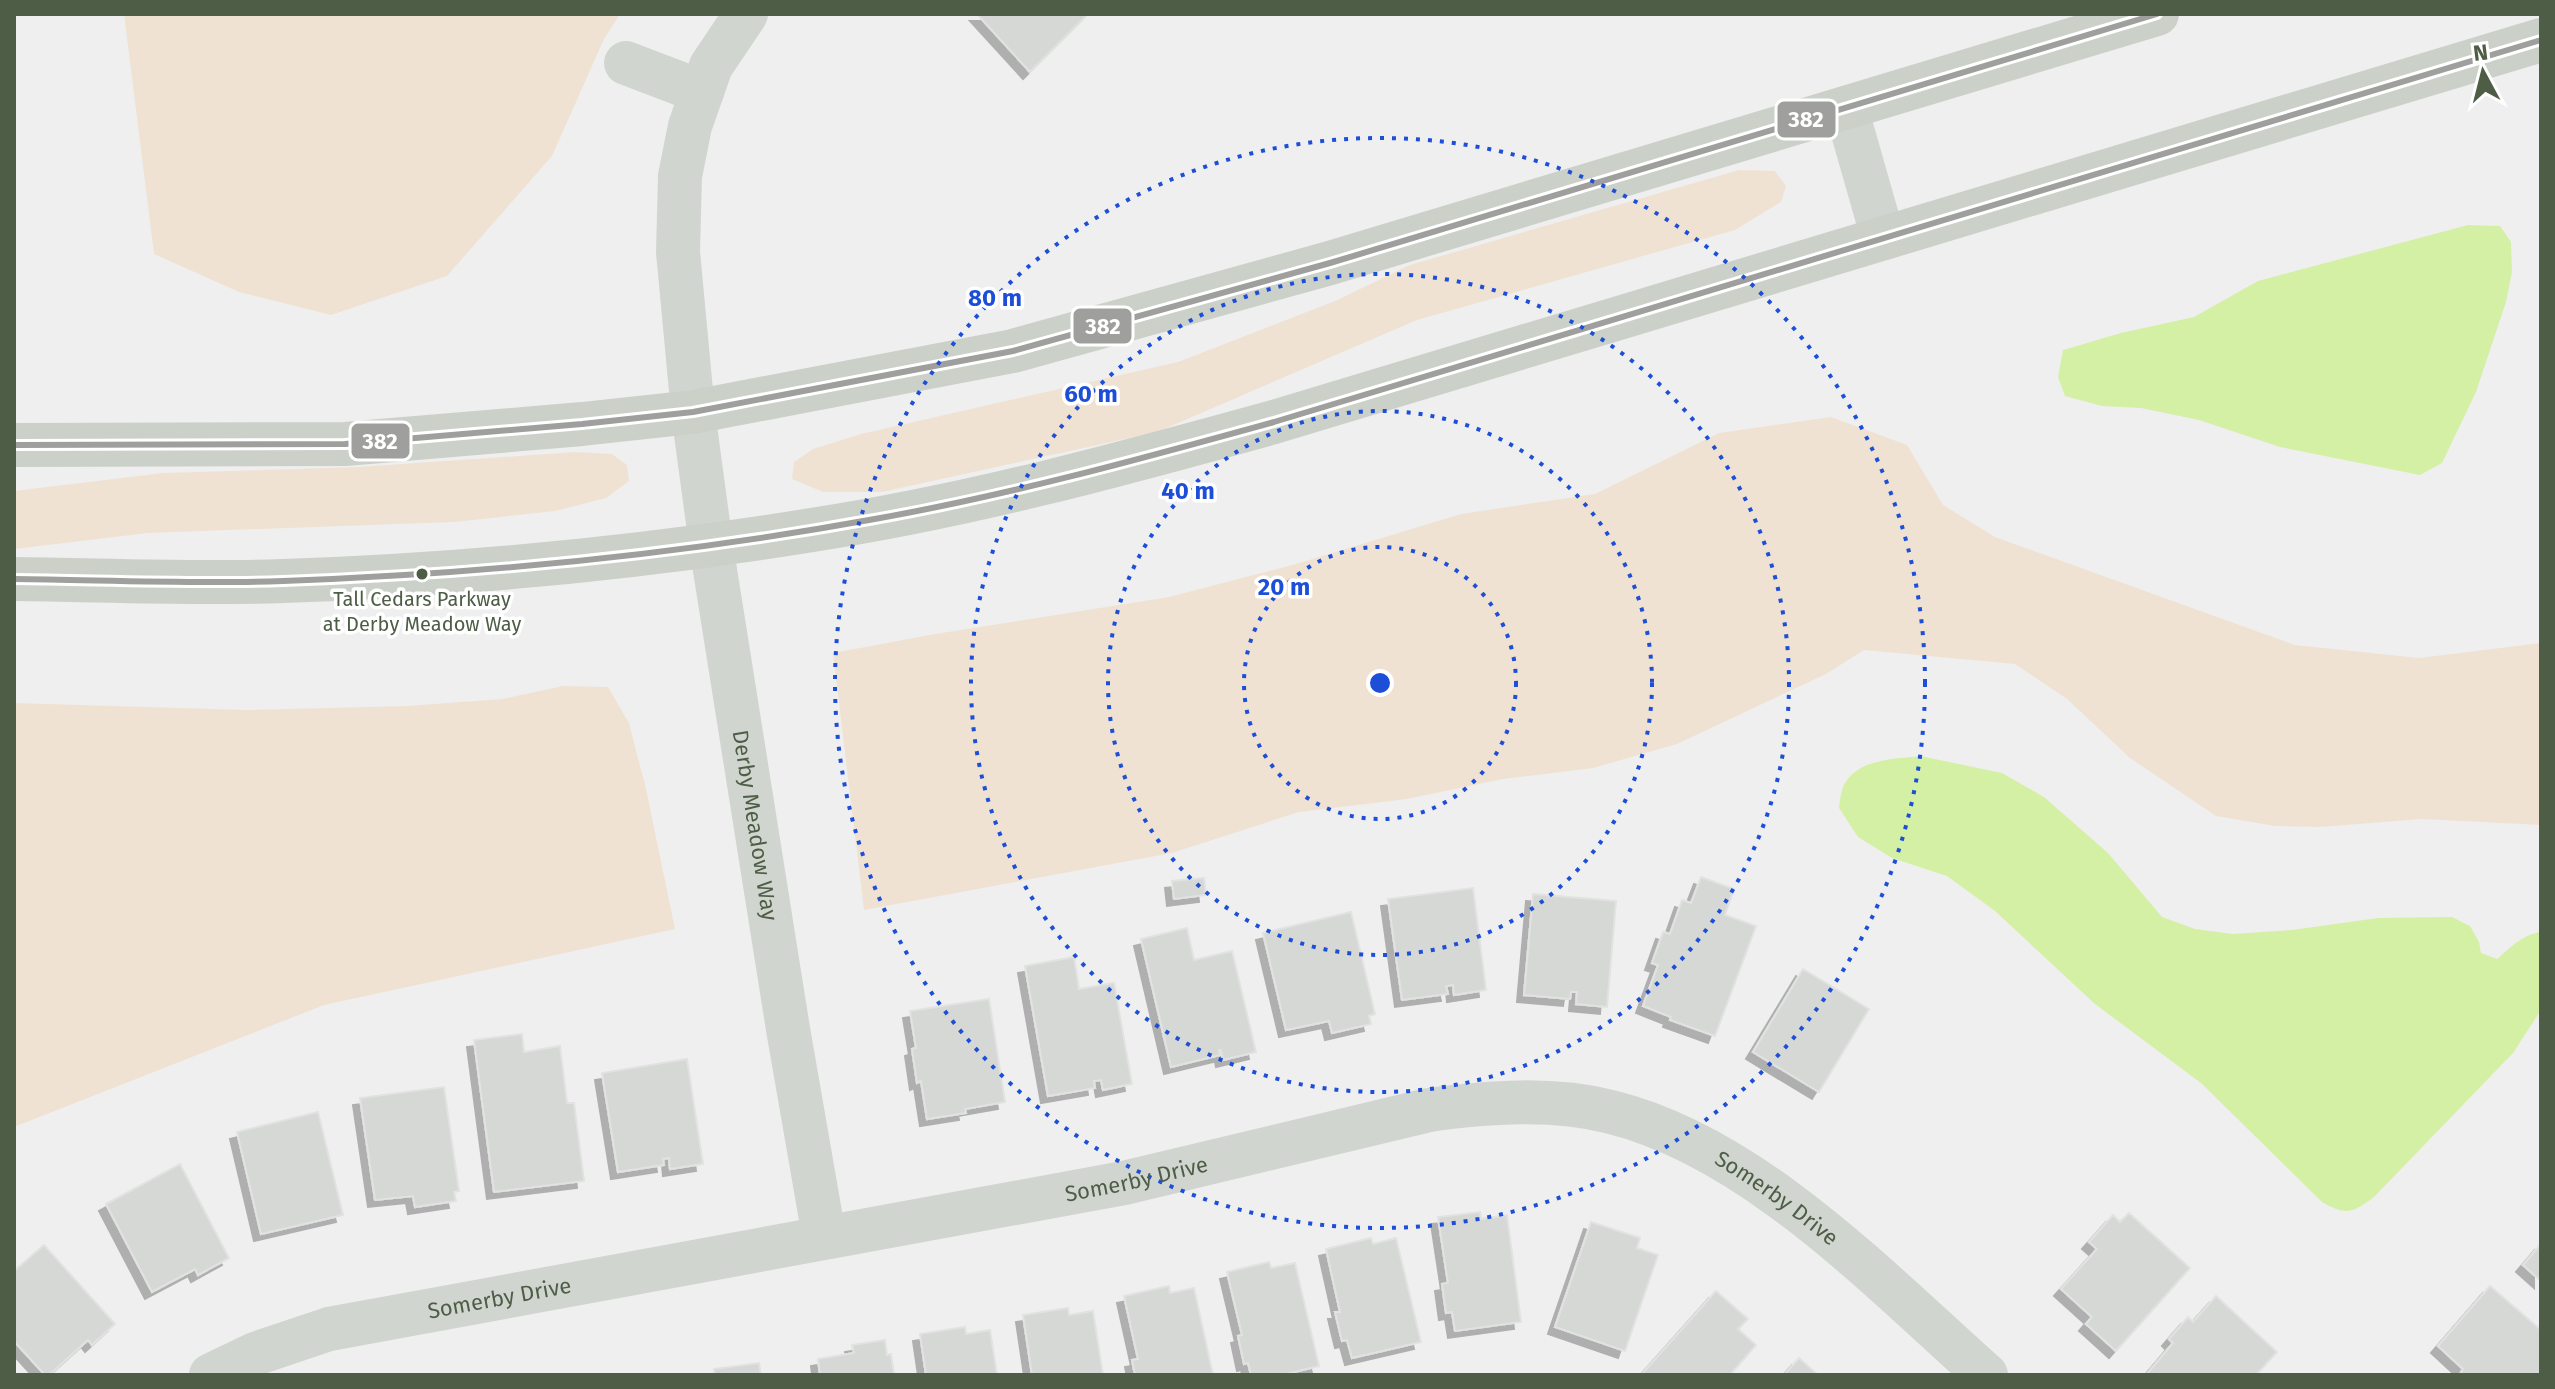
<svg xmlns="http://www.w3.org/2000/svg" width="2555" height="1389" font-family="'Fira Sans',sans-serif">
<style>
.green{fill:#f0e2d2}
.water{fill:#d4f0a5}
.building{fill:#d5d8d5;stroke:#e1e2e1;stroke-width:2;filter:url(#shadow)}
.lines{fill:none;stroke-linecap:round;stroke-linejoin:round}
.minor{stroke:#d1d5d0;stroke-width:44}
.major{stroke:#cbd0c9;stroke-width:44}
.bus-1-casing{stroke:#fff;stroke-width:12}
.bus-1{stroke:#9fa09e;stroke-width:6}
.ring{fill:none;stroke:#1d4ed8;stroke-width:4;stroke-dasharray:4 8}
.bus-dot{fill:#4e5d45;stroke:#fff;stroke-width:3}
.labels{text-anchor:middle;stroke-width:7;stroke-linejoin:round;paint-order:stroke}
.bus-label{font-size:20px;fill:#4e5d45;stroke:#fff}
.street-label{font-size:22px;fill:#4e5d45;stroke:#fff}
.centre{fill:#1d4ed8;stroke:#fff;stroke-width:4}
.ring-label{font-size:24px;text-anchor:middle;font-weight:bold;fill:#1d4ed8;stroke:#fff;stroke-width:7;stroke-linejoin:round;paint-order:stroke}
.line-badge{stroke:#fff;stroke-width:3}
.badge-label{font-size:22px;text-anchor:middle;font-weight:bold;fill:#fff}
</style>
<defs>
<filter id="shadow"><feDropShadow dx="-7" dy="7" stdDeviation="0" flood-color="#0004"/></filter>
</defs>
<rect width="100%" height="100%" fill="#efeff0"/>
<path class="green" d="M124 14H620L604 39 552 156 447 276 331 315 239 292 154 254Z
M1739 170 1775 171 1786 186 1781 202 1735 230 1417 320 1157 432 882 492H823L792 479 794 462 813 449 861 434 1178 362 1335 301 1410 265Z
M1831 417 1907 445 1943 505 1995 537 2295 645 2419 658 2541 643V825L2421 819 2321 827 2275 826 2216 816 2130 758 2067 699 2015 664 1864 650 1826 674 1677 744 1593 768 1503 779 1407 799 1299 812 1172 853 864 910 833 653 935 634 1169 597 1296 564 1461 514 1595 494 1719 433Z
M575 452 612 454 627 465 629 481 606 498 555 511 454 522 148 533 14 549V491L163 473 358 467Z
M563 686 608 687 629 723 646 789 675 929 324 1005 14 1127V703L248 710 407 706 502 699Z"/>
<path class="water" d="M2468 225 2500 226 2511 242 2512 272 2506 302 2476 392 2442 463 2420 475 2280 447 2199 420 2141 408 2102 406 2065 396 2058 377 2063 350 2121 333 2194 317 2258 281Z
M1920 756 2002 773 2044 797 2108 853 2162 917 2195 929 2233 934 2292 930 2378 918 2452 917 2470 926 2479 942 2481 953 2497 959C2510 948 2523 934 2541 932V1010L2513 1053 2374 1197C2352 1213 2347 1216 2322 1202L2201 1083 2095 1004 1995 911 1947 876 1892 858 1858 837 1839 808C1840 800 1841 790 1845 783 1859 759 1894 759 1920 756Z"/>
<path class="building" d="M977 14H1088L1030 72Z
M1701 877 1734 889 1725 915 1756 926 1715 1036 1670 1020 1671 1017 1643 1006 1658 965 1652 963 1663 932 1670 934 1682 900 1691 903Z
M1204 878 1206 895 1174 899 1172 881Z
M1473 888 1486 990 1454 995 1453 985 1446 986 1448 994 1402 1000 1388 899Z
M1533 894 1616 901 1607 1007 1576 1004 1577 992H1571L1570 999 1524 995Z
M1351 912 1375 1014 1369 1016 1371 1024 1332 1033 1329 1021 1286 1030 1263 933Z
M1187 928 1194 960 1232 951 1256 1052 1223 1060 1221 1050H1219L1220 1055 1171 1067 1141 939Z
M1074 957 1079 989 1114 983 1132 1084 1103 1090 1101 1080 1094 1081 1095 1088 1048 1096 1025 966Z
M1803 969 1869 1009 1819 1092 1753 1052Z
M989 999 1005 1102 965 1109 966 1113 927 1119 921 1081 917 1083 912 1049 916 1048 910 1011Z
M522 1034 524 1052 560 1046 567 1103H574L584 1181 494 1192 474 1040Z
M687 1059 703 1164 670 1169 669 1158 663 1159 664 1165 618 1172 602 1073Z
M444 1087 459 1191 454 1192 456 1201 415 1207 413 1196 375 1200 360 1098Z
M318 1112 343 1215 261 1234 237 1132Z
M180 1164 229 1258 198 1275 195 1269 152 1292 106 1204Z
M1480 1212 1481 1219 1507 1215 1521 1322 1455 1331 1452 1312 1446 1313 1442 1284 1448 1283 1438 1217Z
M2129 1213 2190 1268 2116 1351 2086 1324 2092 1317 2061 1289 2097 1249 2089 1242 2113 1215 2120 1222Z
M1591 1222 1640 1238 1637 1248 1658 1255 1625 1351 1555 1327Z
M1371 1238 1373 1244 1396 1238 1421 1342 1352 1358 1347 1340 1342 1341 1335 1312H1340L1326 1249Z
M2541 1244V1281L2523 1265Z
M44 1245 115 1324 92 1345 88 1340 49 1375H45L14 1341V1271Z
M1269 1262 1271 1268 1295 1263 1319 1366 1282 1375H1251L1248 1363 1244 1364 1238 1336 1242 1335 1227 1272Z
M1169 1286 1170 1293 1194 1288 1213 1375H1135L1132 1360 1138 1359 1124 1296Z
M2490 1286 2541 1330V1375H2464L2461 1372 2463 1369 2438 1346Z
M1716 1291 1748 1319 1738 1329 1756 1345 1730 1375H1641Z
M2216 1296 2277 1352 2256 1375H2146L2173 1343 2169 1339 2188 1317 2193 1322Z
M1068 1308 1069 1315 1093 1311 1103 1375H1032L1023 1315Z
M965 1327 966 1334 990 1330 997 1375H926L920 1334Z
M885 1340 887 1355 891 1354 894 1375H820L818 1359 854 1353 852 1345Z
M1799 1358 1818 1375H1784Z
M759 1363 761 1375H715L714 1369Z"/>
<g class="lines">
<g class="minor">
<path id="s1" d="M746 14 711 66 690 126 680 176 678 252 693 412 711 545 788 1029 824 1236"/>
<path d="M626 63 702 92"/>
<path d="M1846 108 1883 238"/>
<path id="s2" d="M211 1375 255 1354 329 1329 1124 1183 1429 1110C1488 1102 1553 1097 1611 1112 1753 1147 1879 1280 1986 1375"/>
</g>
<path class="major" d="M14 445 345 444 582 424 693 412 1013 351 1330 263 2157 14
M14 579C104 580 194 584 283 581 460 575 638 558 812 530 969 506 1122 464 1274 422L2541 40"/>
<defs>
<path id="bus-1" d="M14 445 345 444 582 424 693 412 1013 351 1330 263 2157 14
M14 579C104 580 193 584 283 581 479 574 676 555 869 520 1006 496 1140 459 1274 422L2541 40"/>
</defs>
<use href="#bus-1" class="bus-1-casing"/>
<use href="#bus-1" class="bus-1"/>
</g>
<g class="ring">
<circle cx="1380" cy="683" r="136"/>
<circle cx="1380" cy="683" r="272"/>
<circle cx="1380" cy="683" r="409"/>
<circle cx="1380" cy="683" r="545"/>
</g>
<circle class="bus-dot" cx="422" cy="574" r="7"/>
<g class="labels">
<g class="bus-label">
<text x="422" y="606">Tall Cedars Parkway<tspan x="422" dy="25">at Derby Meadow Way</tspan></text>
</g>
<g class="street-label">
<text dy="8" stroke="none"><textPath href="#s1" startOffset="832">Derby Meadow Way</textPath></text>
<text dy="8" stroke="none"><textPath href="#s2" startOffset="948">Somerby Drive</textPath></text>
<text dy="8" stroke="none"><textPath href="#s2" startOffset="1620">Somerby Drive</textPath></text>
<text dy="8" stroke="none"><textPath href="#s2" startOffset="300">Somerby Drive</textPath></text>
</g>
</g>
<circle cx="1380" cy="683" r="12" class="centre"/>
<g class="ring-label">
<text x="995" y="306">80 m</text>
<text x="1091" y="402">60 m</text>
<text x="1188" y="499">40 m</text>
<text x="1284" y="595">20 m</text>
</g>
<g class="line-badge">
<rect x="1776" y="100" width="61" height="39" rx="8" fill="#9fa09e"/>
<rect x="1072" y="307" width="61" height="38" rx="8" fill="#9fa09e"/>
<rect x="350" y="422" width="61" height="38" rx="8" fill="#9fa09e"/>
</g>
<g class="badge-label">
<text x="1806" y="127">382</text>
<text x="1103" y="334">382</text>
<text x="380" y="449">382</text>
</g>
<rect width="2555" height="1389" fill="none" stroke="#4e5d45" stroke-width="32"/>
<g transform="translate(2483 72) rotate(353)" stroke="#ffffff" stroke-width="6" paint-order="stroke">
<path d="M0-6L14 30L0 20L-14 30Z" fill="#4e5d45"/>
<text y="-12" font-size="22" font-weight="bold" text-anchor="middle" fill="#4e5d45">N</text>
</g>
</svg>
